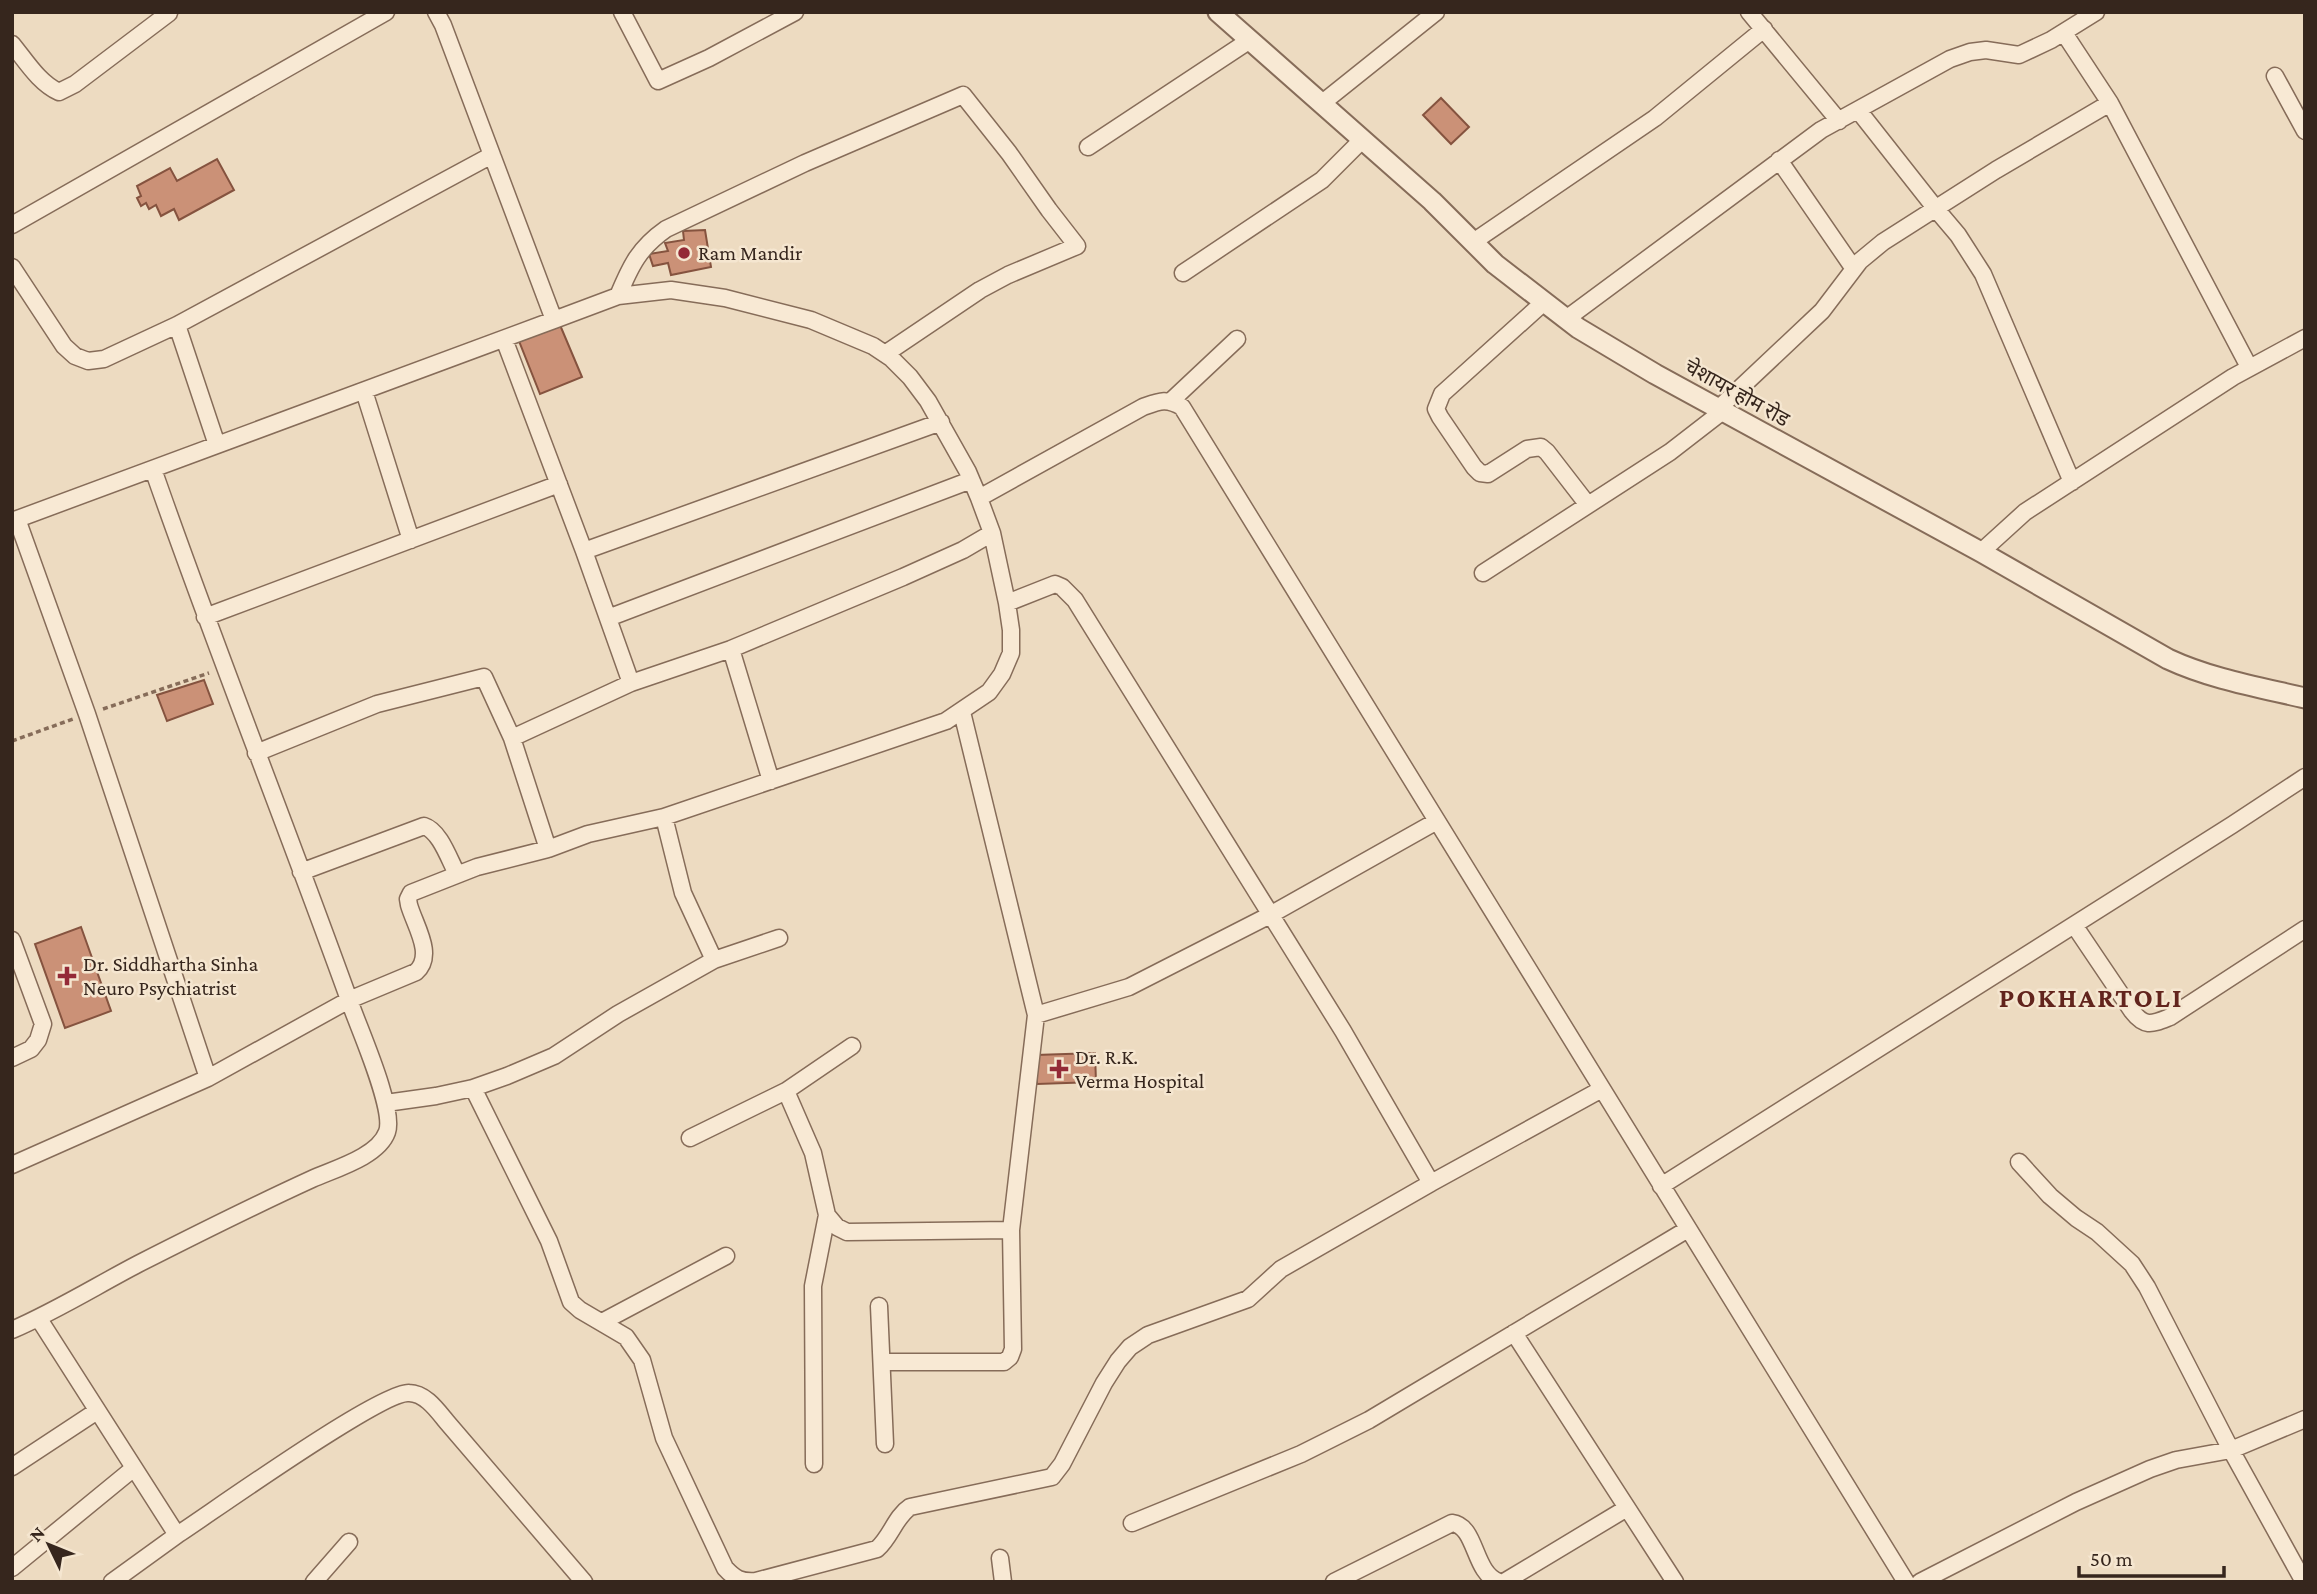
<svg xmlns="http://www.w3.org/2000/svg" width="2317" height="1594" font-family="'Crimson Pro','Noto Sans Devanagari',serif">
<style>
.building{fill:#cb9177;stroke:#85533f;stroke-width:2}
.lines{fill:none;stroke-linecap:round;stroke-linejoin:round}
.minor-casing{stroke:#866c59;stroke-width:19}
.tertiary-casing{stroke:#866c59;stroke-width:23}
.path{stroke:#866c59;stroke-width:3.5;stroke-dasharray:5 3.5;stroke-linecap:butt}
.minor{stroke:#f8e9d4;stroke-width:16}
.tertiary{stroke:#f8e9d4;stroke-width:19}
.poi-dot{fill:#942a37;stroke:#f5e6d0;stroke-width:2.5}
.labels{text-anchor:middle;stroke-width:5;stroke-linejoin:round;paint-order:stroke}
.poi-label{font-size:21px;fill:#36261d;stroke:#f5e6d0;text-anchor:start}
.street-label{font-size:21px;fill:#36261d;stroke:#f5e6d0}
.district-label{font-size:28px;font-weight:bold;letter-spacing:2px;fill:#62241d;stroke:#f5e6d0}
</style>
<rect width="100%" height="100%" fill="#eddbc1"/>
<path class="building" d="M1441 98 1469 127 1451 144 1423 115Z
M217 159 234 190 179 220 174 209 161 216 156 205 149 209 146 203 141 206 137 198 141 196 137 186 170 168 177 181Z
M705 230 711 267 671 275 668 263 653 266 649 254 668 251 665 243 684 240 683 231Z
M560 325 582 377 540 394 519 341Z
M204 680 213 704 167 721 157 695Z
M81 927 111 1011 65 1028 35 944Z
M1095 1053 1096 1082 1037 1084 1036 1055Z"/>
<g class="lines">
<defs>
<path id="minor" d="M622 12 658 81 709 58 795 12
M1749 12 1839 121
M2064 33 2110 103 2249 367
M12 44C26 61 39 83 59 92L75 84 169 13
M2275 76 2305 131
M1321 104 1436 12
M1858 110 1936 209 1958 235 1983 274 2072 482
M1088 147 1250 40
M1779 160 1854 269
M12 225 386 12
M1473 242 1655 118 1764 29
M12 267 64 346 75 356 88 361 104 359 177 325 492 155
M1183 273 1322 180 1362 140
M618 296C631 265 639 248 666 229L805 163 963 95 1009 153 1049 210 1077 246 1008 275 980 290 885 354
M1543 303 1442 394 1436 409 1440 417 1474 467 1480 473 1488 474 1527 449 1541 447 1547 452 1588 505
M1566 319 1821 130 1950 59 1970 52 1986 50 2019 55 2051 40 2096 12
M177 325 217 445
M504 339 584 551 631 683
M364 391 411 540
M1171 401 1237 339
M1718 409 1822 311 1860 261 1883 242 1996 170 2110 103
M979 498 1143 407C1160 401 1166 398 1182 407L1906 1582
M17 519 87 714 208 1078
M12 521 554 320 443 25 436 12
M584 551 941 422
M1981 552 2025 512 2233 377 2305 338
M1483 573 1670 452 1723 411
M205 617 559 484
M608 618 971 480
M731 649 771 781
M512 738 631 683 731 649 903 577 963 550 992 533
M256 753 377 704 484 677 512 738 548 849 588 834 664 817 946 721 989 692 1002 674 1011 653V630L1007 603 992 533 979 498 968 472 928 401 910 377 891 358 873 346 811 320 725 298 671 290 618 296 554 320
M664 817 683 893 714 960 779 938
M301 872 424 826C440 831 449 859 457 874
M2074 925 2132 1011C2145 1028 2152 1024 2170 1017L2305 929
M12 940 43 1024 38 1040 31 1049 12 1058
M1036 1015 1129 987 1270 915 1437 821
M473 1088 549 1241 571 1302 580 1310 626 1337 642 1360 664 1438 725 1568C735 1579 741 1582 756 1581L877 1549C891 1537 895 1517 910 1507L1052 1477 1062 1464 1104 1383 1118 1361 1130 1347 1148 1335 1248 1299 1281 1269 1431 1183 1343 1031 1075 600 1062 587 1055 584 1007 603
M786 1091 852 1046
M386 1103 436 1096 473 1088 507 1076 554 1056 618 1014 714 960
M690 1138 786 1091 813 1153 827 1215 837 1227 847 1232 1011 1230
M2019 1162 2050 1196 2076 1218 2097 1232 2132 1264 2147 1287 2231 1450 2304 1582
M12 1165 208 1078 349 1000 416 972C435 955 415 926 409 905L408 899 411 893 477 867 548 849
M1431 1183 1602 1089
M1661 1186 2232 825 2305 777
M879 1306 885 1444
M39 1319 177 1535C211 1513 381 1391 409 1393 425 1393 437 1410 446 1421L584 1582
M602 1322 726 1256
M12 1330C56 1311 96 1286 138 1264 195 1235 253 1206 312 1179 334 1169 378 1157 387 1132 395 1110 361 1033 352 1008 287 827 216 650 153 469
M1514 1333 1675 1582
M882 1362H1004L1010 1357 1013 1349 1011 1230 1036 1015 962 712
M814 1464 813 1286 827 1215
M12 1467 97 1411
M1132 1523 1301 1454 1369 1420 1688 1229
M1000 1558 1003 1582
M12 1568 134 1468
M112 1582 177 1535
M314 1582 349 1542
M1334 1582 1452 1523C1477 1526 1473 1573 1499 1582
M1504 1582 1627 1508
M1920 1582 2076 1502 2150 1469 2176 1460 2231 1450 2305 1419"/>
<path id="tertiary" d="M1218 12 1432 201 1495 264 1578 328 1655 374 1981 552 2168 659C2211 679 2258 687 2305 698"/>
</defs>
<use href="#minor" class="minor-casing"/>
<use href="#tertiary" class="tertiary-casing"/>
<path class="path" d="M103 709 209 673
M12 741 73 719"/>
<use href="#minor" class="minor"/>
<use href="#tertiary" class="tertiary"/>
</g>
<g class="poi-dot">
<circle cx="684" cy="253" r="7"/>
<path d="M63.5 965.5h7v7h7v7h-7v7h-7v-7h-7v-7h7z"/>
<path d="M1055.5 1058.5h7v7h7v7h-7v7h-7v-7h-7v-7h7z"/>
</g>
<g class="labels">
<g class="poi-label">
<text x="698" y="260">Ram Mandir</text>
<text x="83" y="971">Dr. Siddhartha Sinha<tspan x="83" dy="24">Neuro Psychiatrist</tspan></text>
<text x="1075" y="1064">Dr. R.K.<tspan x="1075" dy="24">Verma Hospital</tspan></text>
</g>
<g class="street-label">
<text transform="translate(1737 393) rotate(29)" y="7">चेशायर होम रोड</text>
</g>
<g class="district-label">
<text x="2091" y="1007">POKHARTOLI</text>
</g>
</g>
<rect width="2317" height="1594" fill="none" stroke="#36261d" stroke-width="28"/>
<g transform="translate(49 1545) rotate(313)" stroke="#f5e6d0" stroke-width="5" paint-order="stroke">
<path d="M0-5L12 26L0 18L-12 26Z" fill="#36261d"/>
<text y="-10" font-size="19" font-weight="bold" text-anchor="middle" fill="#36261d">N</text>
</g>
<path d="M2079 1566v10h145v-10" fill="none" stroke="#36261d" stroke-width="3.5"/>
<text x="2090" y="1566" font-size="21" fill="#36261d" stroke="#f5e6d0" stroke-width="5" paint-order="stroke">50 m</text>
</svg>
